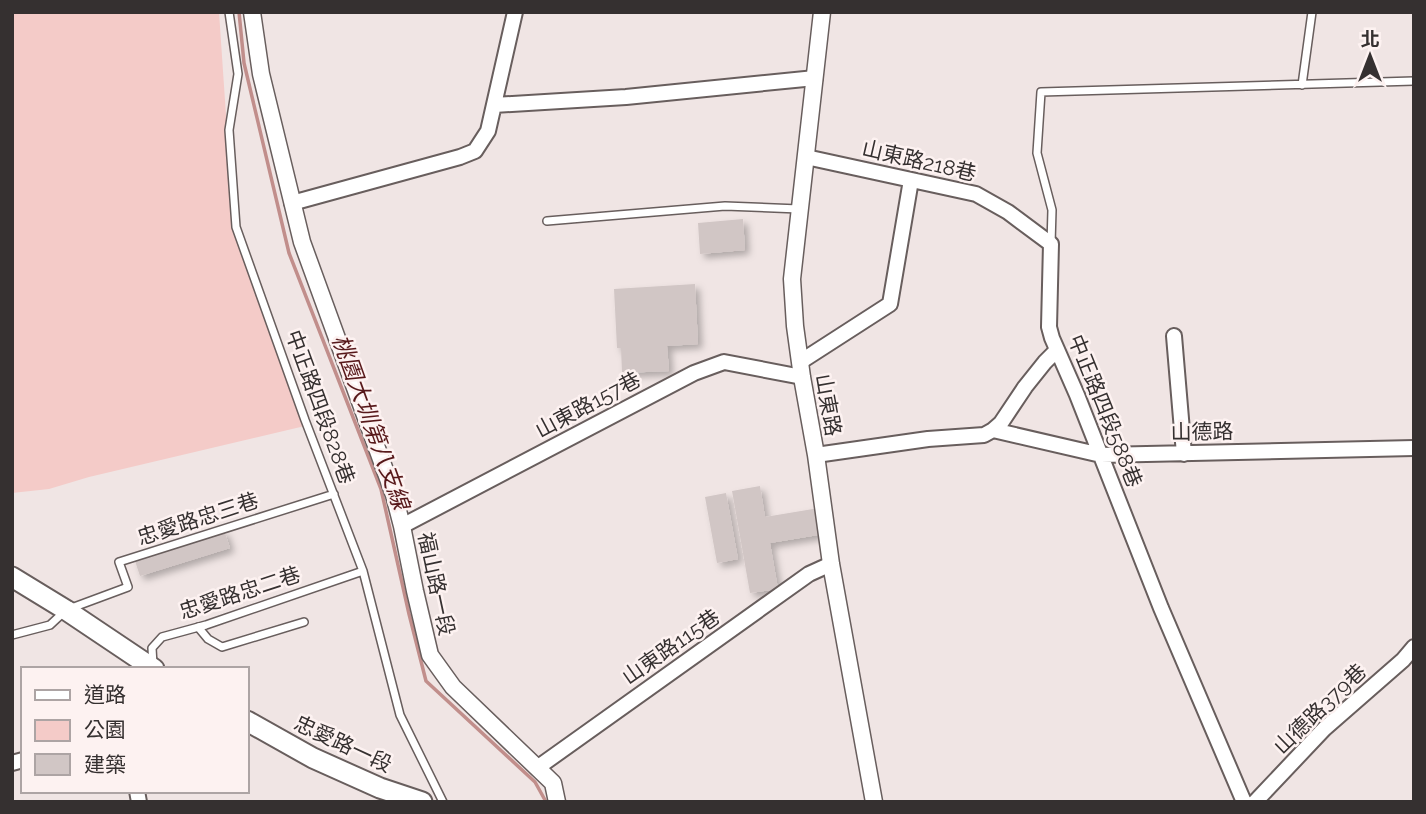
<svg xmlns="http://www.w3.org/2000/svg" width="1426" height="814" font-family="Raleway,'Noto Sans TC',sans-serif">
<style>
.green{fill:#f4cbc8}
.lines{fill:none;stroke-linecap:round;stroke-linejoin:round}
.stream{stroke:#c18e8b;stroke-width:3.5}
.building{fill:#d1c6c5;filter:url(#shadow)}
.service-casing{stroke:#685e5d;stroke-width:10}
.minor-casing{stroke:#685e5d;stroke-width:18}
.tertiary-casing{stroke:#685e5d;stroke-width:19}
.secondary-casing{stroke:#685e5d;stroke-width:23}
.service{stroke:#fff;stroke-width:7}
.minor{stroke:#fff;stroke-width:14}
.tertiary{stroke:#fff;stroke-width:16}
.secondary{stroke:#fff;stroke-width:19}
.labels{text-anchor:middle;stroke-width:5;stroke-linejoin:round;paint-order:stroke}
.street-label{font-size:21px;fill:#353030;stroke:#fdf2f1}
.water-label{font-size:23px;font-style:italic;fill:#57181a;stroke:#fdf2f1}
</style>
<defs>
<filter id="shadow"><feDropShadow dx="4.5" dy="4.5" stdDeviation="3.5" flood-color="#0004"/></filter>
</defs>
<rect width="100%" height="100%" fill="#f0e5e4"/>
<path class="green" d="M12 12H219L232 204 309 425 89 477 49 489 12 493Z"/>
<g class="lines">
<path class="stream" d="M239 12 244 63 289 253 381 489 409 614 426 681 535 782 545 800"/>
</g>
<path class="building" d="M743 219 745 250 700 254 698 223Z
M695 284 698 344 667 346 669 371 622 373 621 348H617L614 289Z
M760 486 765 517 819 508 824 534 770 543 778 589 750 593 732 491Z
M726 493 738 559 717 563 705 497Z
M224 530 230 548 140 576 134 558Z"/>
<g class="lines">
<defs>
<path id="service" d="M229 12 238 74 229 130 236 227 305 420 363 571 400 715 443 802
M1302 85 1312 12
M547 221 725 206 799 209
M1051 244 1052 210 1037 153 1041 92 1414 81
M198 627 208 639 222 647 304 622
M12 635 50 625 66 610 128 587 119 562 334 494
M153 665 152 648 162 637 206 625 363 571"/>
<path id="minor" d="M494 105 626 97 815 78
M806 157 976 194 1008 212 1051 244 1049 327 1052 338 1077 395 1161 608 1244 802
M292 203 460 157 475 151 488 131 515 12
M1174 336 1184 454
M800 362 890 304 911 180
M993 430 1101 455 1414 448
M816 455 928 439 984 435 993 430 1001 423 1025 387 1045 362 1057 350
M402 526 694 373 724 362 802 377
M12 763 23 760
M537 768 809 574 831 564
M137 791 139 802
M1255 802 1324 729 1403 660 1414 647"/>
<path id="tertiary" d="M252 12 261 74 302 242 394 495 402 526 415 591 430 655 453 687 553 783 557 802
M822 12 792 279 795 326 802 377 816 455 831 564 874 802"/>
<path id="secondary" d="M12 577 66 610 154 669
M247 721 313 758 380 788 422 802"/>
</defs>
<use href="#service" class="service-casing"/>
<use href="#minor" class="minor-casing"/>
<use href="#tertiary" class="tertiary-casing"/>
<use href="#secondary" class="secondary-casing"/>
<use href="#service" class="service"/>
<use href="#minor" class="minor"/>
<use href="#tertiary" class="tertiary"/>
<use href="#secondary" class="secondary"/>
</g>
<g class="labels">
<g class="street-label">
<text transform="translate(919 161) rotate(13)" y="7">山東路218巷</text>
<text transform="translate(588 405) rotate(-28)" y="7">山東路157巷</text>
<text transform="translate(828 405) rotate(80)" y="7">山東路</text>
<text transform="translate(320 407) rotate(70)" y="7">中正路四段828巷</text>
<text transform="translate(1105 411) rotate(68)" y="7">中正路四段588巷</text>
<text transform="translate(1202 432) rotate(-1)" y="7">山德路</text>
<text transform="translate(198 519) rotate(-18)" y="7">忠愛路忠三巷</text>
<text transform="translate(436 584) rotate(78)" y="7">福山路一段</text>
<text transform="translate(240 593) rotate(-18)" y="7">忠愛路忠二巷</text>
<text transform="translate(671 647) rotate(-35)" y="7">山東路115巷</text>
<text transform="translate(1320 709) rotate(-44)" y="7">山德路379巷</text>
<text transform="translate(343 744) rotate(25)" y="7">忠愛路一段</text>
</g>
<g class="water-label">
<text transform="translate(371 422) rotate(70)" y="8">桃園大圳第八支線</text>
</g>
</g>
<rect width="1426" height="814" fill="none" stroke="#353030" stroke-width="28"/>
<rect x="21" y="667" width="228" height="126" fill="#fdf2f1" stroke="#ada4a4" stroke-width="2"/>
<rect x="35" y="690" width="35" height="10" fill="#ffffff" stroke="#ada4a4" stroke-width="2"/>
<text x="84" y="702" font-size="21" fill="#353030">道路</text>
<rect x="35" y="720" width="35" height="21" fill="#f4cbc8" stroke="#ada4a4" stroke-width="2"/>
<text x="84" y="737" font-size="21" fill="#353030">公園</text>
<rect x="35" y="754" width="35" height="21" fill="#d1c6c5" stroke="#ada4a4" stroke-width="2"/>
<text x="84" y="772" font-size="21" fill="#353030">建築</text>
<g transform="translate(1370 56)" stroke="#fdf2f1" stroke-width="5" paint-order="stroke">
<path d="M0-5L12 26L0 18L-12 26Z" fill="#353030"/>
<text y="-10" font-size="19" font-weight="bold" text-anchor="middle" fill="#353030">北</text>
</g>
</svg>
